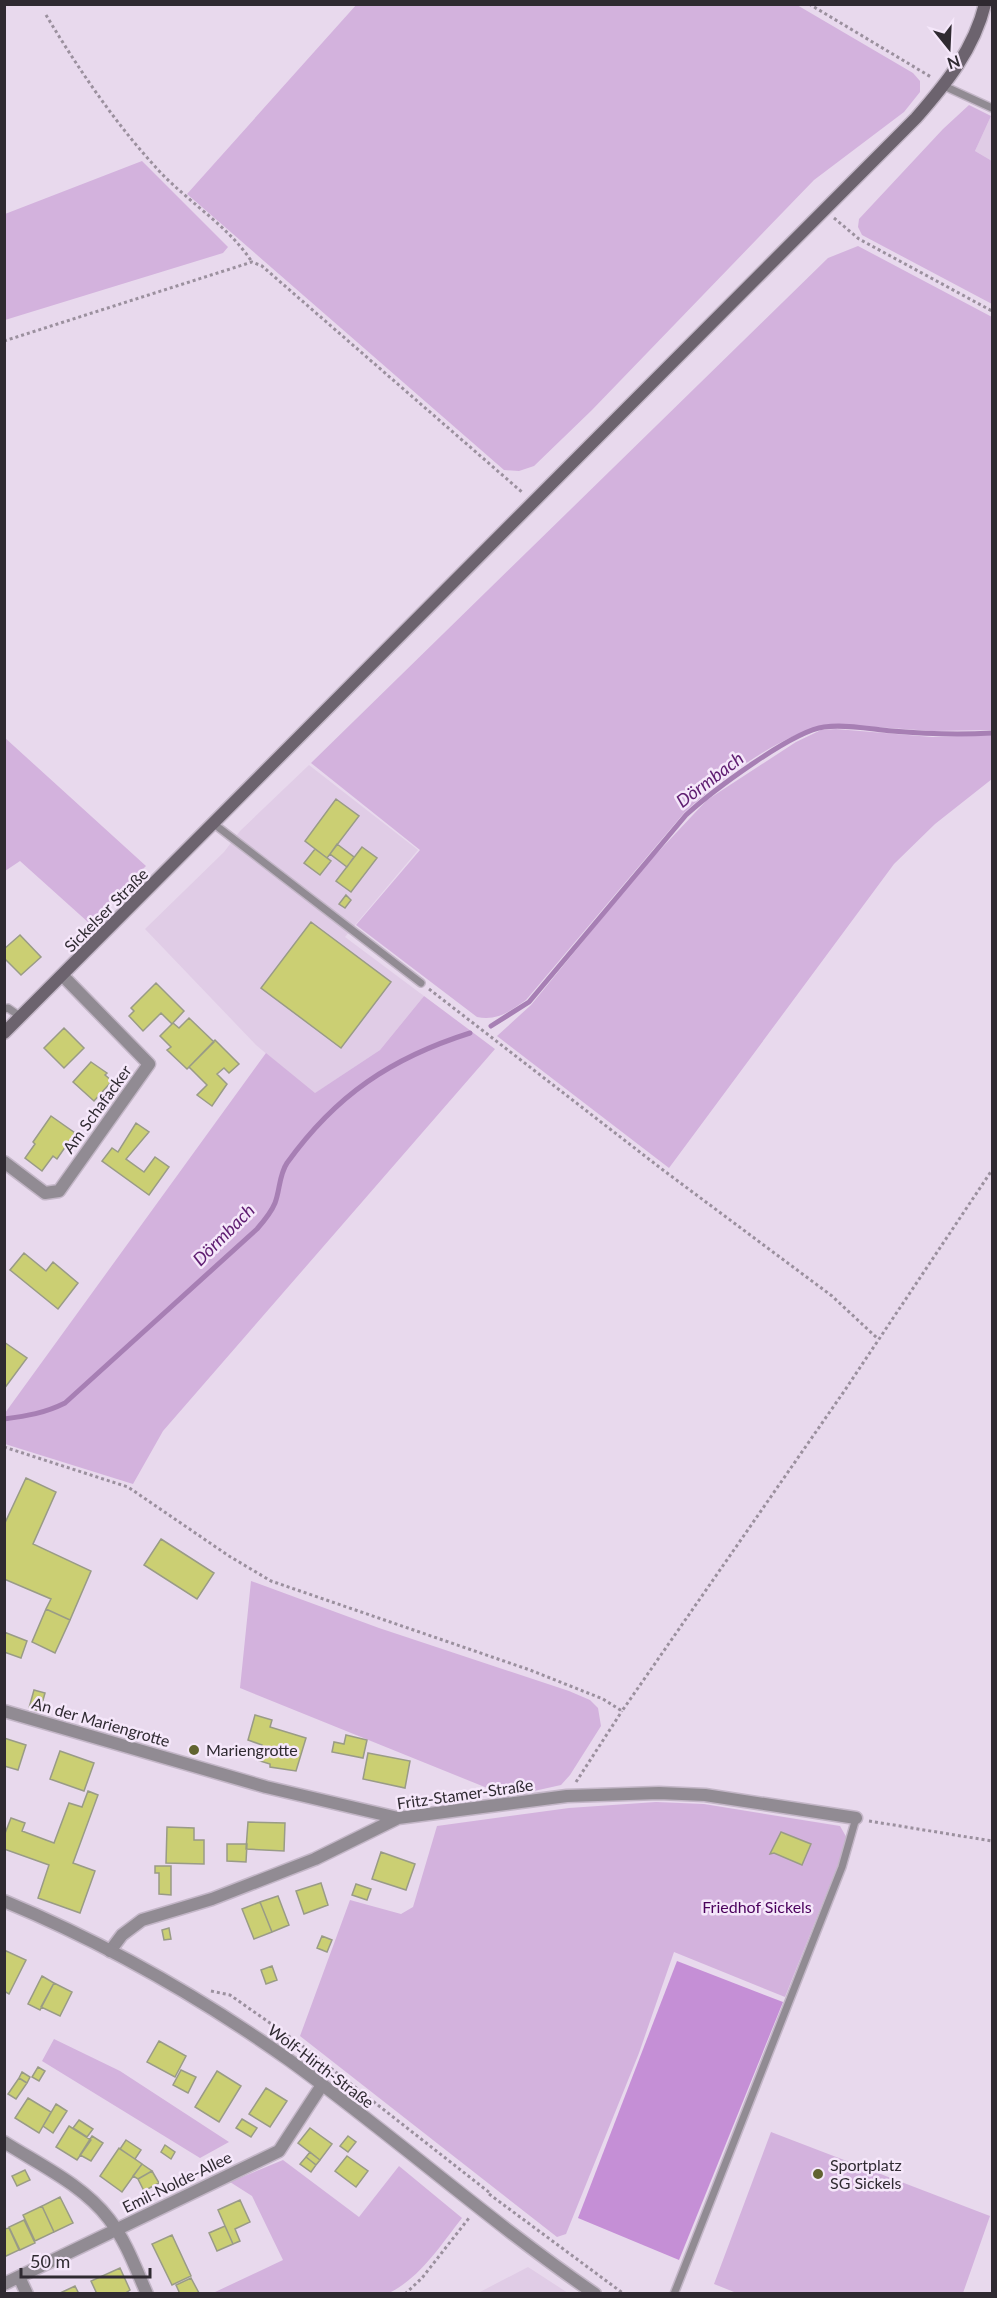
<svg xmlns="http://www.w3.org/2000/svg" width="997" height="2298" font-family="Lato,sans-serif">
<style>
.built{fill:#e0cce6}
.green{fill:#d3b2dd}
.forest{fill:#c58fd6}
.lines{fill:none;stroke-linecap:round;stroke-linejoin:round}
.stream{stroke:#a77fb4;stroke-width:5}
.building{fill:#cbcf73;stroke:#999b86;stroke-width:1.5}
.service-casing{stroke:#c3b6c7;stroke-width:10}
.minor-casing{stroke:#c3b6c7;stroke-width:15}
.tertiary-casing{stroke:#c3b6c7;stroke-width:15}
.secondary-casing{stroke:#c3b6c7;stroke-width:15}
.path{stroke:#9b909e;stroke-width:3;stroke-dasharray:3 3;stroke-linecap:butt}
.service{stroke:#918b93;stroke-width:7}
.minor{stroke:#918b93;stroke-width:12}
.tertiary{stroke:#918b93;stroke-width:12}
.secondary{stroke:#6c636e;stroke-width:12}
.poi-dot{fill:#616330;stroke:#f5e7fa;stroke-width:2}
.labels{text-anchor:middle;stroke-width:5;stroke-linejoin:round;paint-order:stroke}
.street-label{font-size:16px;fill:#2f2a31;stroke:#f5e7fa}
.poi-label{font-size:16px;fill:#2f2a31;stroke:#f5e7fa;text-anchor:start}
.park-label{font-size:16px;fill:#4a015c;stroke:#f5e7fa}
.water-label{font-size:18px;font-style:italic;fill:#5e1c70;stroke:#f5e7fa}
</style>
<rect width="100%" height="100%" fill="#e8d9ed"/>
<path class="built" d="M992 114V161L975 151Z
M309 765 418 850 345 937 424 996 380 1050 314 1094 256 1045 145 929 224 852 240 831Z
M528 2267 568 2293H478Z"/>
<path class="green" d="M357 4 797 5 913 73 920 81V92L904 112 814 180 592 410 534 466 519 471 504 470 187 194Z
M969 105 991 116 975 151 992 161V304L862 235 858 227 859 219 943 129Z
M142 161 228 247 223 253 5 320V214Z
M858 246 992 317V730L932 731 834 724C786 729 719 780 684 813L526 1000C510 1011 498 1021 477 1017L356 925 420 850 311 763 828 258Z
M836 729 932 737 992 735V779L935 824 894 864 669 1168 497 1036 531 1005 643 868 707 800 796 742 821 730Z
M4 737 146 866 89 923 20 861 5 871Z
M424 996 495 1049 163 1431 133 1484 5 1444V1413L266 1053 315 1093 380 1050Z
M251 1581 379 1628 569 1691 590 1700 598 1708 601 1726 570 1775 561 1785 525 1793 502 1794 240 1688Z
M656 1802 704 1804 840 1826 848 1840 785 1997 674 1952 639 2053 566 2234 557 2237 300 2036 350 1900 401 1914 413 1907 437 1826 569 1808Z
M54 2039 120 2071 229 2142 200 2158 42 2061Z
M771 2132 990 2216 963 2293 739 2294 714 2284Z
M283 2160 359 2217 399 2166 462 2218C440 2246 420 2278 389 2293H213L283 2260 252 2196 230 2182Z"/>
<path class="forest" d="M677 1961 783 2002 679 2260 578 2218Z"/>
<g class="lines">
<path class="stream" d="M491 1026 529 1002 686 815C711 792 792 731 824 727 846 724 870 729 892 731 926 734 959 735 992 733
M4 1419C27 1416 45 1413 65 1403L257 1229C264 1221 271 1213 275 1203 280 1190 279 1175 287 1163 336 1095 391 1058 470 1033"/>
</g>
<path class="building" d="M336 799 359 816 327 858 305 841Z
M337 844 354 857 347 867 330 854Z
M362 847 377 858 351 892 336 881Z
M315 849 331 861 320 875 304 863Z
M346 895 351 900 345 908 339 904Z
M311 922 391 982 341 1048 261 988Z
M20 935 41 957 21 975 4 958V949Z
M156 983 184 1011 172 1024 161 1013 143 1031 129 1016 134 1011 131 1008Z
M189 1018 214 1042 187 1069 167 1050 171 1047 160 1036 173 1023 179 1028Z
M64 1028 84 1048 64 1068 44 1048Z
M215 1040 239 1064 229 1073 224 1068 217 1074 227 1084 212 1106 197 1095 207 1085 189 1067Z
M91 1062 107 1073 105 1075 112 1081 94 1101 73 1082Z
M51 1116 75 1133 57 1159 53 1156 42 1171 25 1158 35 1144 33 1142Z
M136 1123 149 1132 126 1159 144 1172 155 1157 169 1167 149 1195 102 1161 112 1148 118 1152Z
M24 1253 46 1271 53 1262 78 1283 58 1309 10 1270Z
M4 1342 27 1358 4 1389Z
M26 1478 56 1492 33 1544 91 1571 70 1620 46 1609 51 1599 4 1579V1525Z
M161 1539 214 1573 197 1599 144 1565Z
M46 1609 70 1620 55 1653 32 1642Z
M4 1632 27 1641 21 1658 4 1652Z
M34 1690 45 1693 40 1711 29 1708Z
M255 1715 272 1720 270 1727 306 1738 296 1771 270 1767V1764L257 1760 262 1745 248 1740Z
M346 1735 367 1740 363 1758 332 1752 334 1742 344 1744Z
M4 1738 26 1745 18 1770 4 1766Z
M60 1751 94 1763 84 1791 50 1779Z
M368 1753 410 1761 405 1788 363 1779Z
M88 1791 98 1795 73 1863 95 1871 80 1913 38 1898 49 1865 4 1849V1836L11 1818 25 1823 22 1831 54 1843 69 1803 82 1807Z
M248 1822 285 1823 284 1851 246 1849Z
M167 1827 194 1828V1840H204V1864L166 1863Z
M781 1832 811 1844 802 1865 774 1853 770 1854Z
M227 1844H247L246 1862 227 1861Z
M381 1852 415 1864 406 1890 372 1879Z
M155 1866H171V1895L159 1894V1873H155Z
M321 1883 328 1905 304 1914 296 1891Z
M356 1884 371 1889 367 1900 352 1895Z
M278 1896 289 1925 272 1932 260 1902Z
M260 1902 272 1932 254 1939 242 1909Z
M169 1928 171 1939 164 1940 162 1930Z
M322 1936 332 1940 327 1952 317 1948Z
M4 1950 26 1960 9 1994 4 1991Z
M272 1966 277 1980 266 1984 261 1970Z
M42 1976 54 1983 40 2010 28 2004Z
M54 1983 72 1992 60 2016 41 2007Z
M159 2041 186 2056 175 2077 147 2062Z
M38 2067 45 2071 39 2081 32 2077Z
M181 2070 196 2077 188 2093 173 2085Z
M217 2071 241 2086 219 2122 195 2107Z
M22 2072 30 2077 27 2083 19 2078Z
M19 2078 27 2083 16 2099 8 2094Z
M266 2088 287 2101 270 2127 249 2114Z
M28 2098 51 2112 39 2133 15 2118Z
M56 2104 67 2111 53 2133 43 2126Z
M242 2119 257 2128 251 2137 236 2128Z
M79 2120 93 2129 87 2137 73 2128Z
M69 2126 91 2140 77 2160 56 2147Z
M310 2128 332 2144 320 2160 298 2143Z
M92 2136 103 2143 91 2161 80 2155Z
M348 2136 356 2142 348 2152 340 2146Z
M126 2140 141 2150 135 2159 120 2149Z
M165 2145 175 2152 171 2159 161 2152Z
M119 2148 142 2164 122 2192 100 2176Z
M310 2152 320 2160 316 2165 306 2157Z
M347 2156 368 2171 356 2187 335 2171Z
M306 2157 316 2165 311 2172 300 2164Z
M142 2164 152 2171 138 2179 133 2176Z
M25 2170 30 2180 17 2186 12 2176Z
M152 2171 159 2183 144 2191 138 2179Z
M60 2197 73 2223 54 2232 42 2206Z
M240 2200 250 2222 235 2229 240 2241 233 2244 218 2210Z
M42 2206 54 2232 35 2241 23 2215Z
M24 2220 35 2243 20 2250 9 2227Z
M225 2226 233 2244 217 2251 209 2233Z
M9 2228 19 2250 4 2257V2229Z
M172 2235 191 2276 172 2285 152 2244Z
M120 2268 130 2290 124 2294H97L91 2281Z
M191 2278 199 2293 180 2294 176 2285Z
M75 2286 79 2294H58Z"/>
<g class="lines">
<defs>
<path id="service" d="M944 86 992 108
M214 824 421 983
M4 1009 8 1008 21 1017
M674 2294 842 1867 856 1818"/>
<path id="minor" d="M4 1162 45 1193 59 1191 149 1064 63 976
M4 1711 266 1787 398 1818
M110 1951 122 1935 142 1920 212 1899 315 1859 398 1818 567 1796 659 1793 705 1795 856 1818
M4 2142C40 2165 83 2185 109 2219 126 2241 136 2269 147 2294
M19 2277 27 2294
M4 2284 279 2151 322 2085"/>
<path id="tertiary" d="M4 1901C105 1943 200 1997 289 2060 393 2135 489 2221 595 2294"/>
<path id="secondary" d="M4 1033 916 118C946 84 974 49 985 4"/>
</defs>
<use href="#service" class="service-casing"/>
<use href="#minor" class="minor-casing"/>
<use href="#tertiary" class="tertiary-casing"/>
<use href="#secondary" class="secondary-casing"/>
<path class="path" d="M809 4 931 77
M46 15C79 70 117 126 161 173 190 203 230 228 252 262
M834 218 859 239 992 311
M4 341 252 262 262 266 523 493
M429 989 663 1170 832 1296 877 1338
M4 1447 128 1487 229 1556 271 1581 530 1670 603 1699 622 1711 845 1390 992 1170
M576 1782 622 1711
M869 1821 992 1841
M211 1991 230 1995 300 2044 490 2193
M489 2194 624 2294
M405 2294 422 2278 469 2218"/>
<use href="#service" class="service"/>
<use href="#minor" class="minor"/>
<use href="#tertiary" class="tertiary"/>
<use href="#secondary" class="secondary"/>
</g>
<g class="poi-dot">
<circle cx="194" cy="1750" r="6"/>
<circle cx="818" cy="2174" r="6"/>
</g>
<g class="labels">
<g class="street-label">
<text transform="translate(106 910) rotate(-45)" y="6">Sickelser Straße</text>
<text transform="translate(97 1109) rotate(-54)" y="6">Am Schafacker</text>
<text transform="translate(101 1722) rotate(16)" y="6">An der Mariengrotte</text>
<text transform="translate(465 1794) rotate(-8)" y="6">Fritz-Stamer-Straße</text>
<text transform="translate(321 2066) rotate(37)" y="6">Wolf-Hirth-Straße</text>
<text transform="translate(177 2182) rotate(-26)" y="6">Emil-Nolde-Allee</text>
</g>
<g class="poi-label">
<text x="206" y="1756">Mariengrotte</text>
<text x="830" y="2171">Sportplatz<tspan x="830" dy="18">SG Sickels</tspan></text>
</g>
<g class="park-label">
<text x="757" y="1913">Friedhof Sickels</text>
</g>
<g class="water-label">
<text transform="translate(710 780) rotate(-37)" y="6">Dörmbach</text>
<text transform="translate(224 1235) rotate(-45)" y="6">Dörmbach</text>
</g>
</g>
<rect width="997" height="2298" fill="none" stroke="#2f2a31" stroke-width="12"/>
<g transform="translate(949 48) rotate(162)" stroke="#f5e7fa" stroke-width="4.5" paint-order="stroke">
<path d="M0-4.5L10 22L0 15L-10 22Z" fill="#2f2a31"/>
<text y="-9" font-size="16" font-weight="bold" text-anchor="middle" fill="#2f2a31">N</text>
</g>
<path d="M21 2268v9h129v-9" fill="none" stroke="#2f2a31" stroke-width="3"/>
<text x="30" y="2268" font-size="18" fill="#2f2a31" stroke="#f5e7fa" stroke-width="4.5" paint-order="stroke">50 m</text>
</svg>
